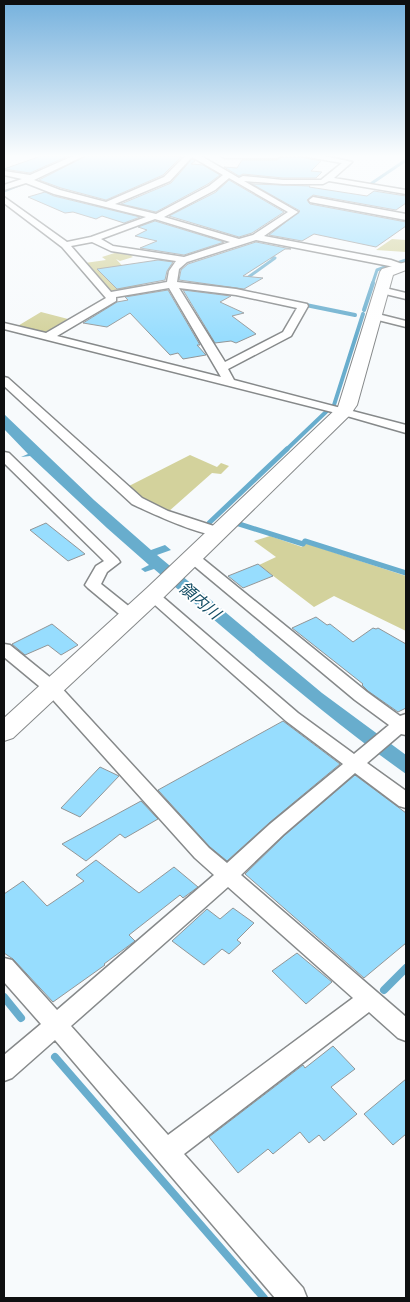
<svg xmlns="http://www.w3.org/2000/svg" width="410" height="1302" font-family="Rubik,'Noto Sans JP',sans-serif">
<style>
.green{fill:#d3d29c}
.water{fill:#68adcd}
.lines{fill:none;stroke-linecap:round;stroke-linejoin:round}
.stream-far3{stroke:#68adcd;stroke-width:3}
.stream-far2{stroke:#68adcd;stroke-width:4}
.stream-far1{stroke:#68adcd;stroke-width:5}
.stream{stroke:#68adcd;stroke-width:8}
.building{fill:#97ddfe;stroke:#939697}
.street-casing{stroke:#86898a;stroke-width:3}
.secondary-casing{stroke:#86898a;stroke-width:2}
.street{fill:#fff;fill-rule:evenodd}
.secondary{fill:#fff;fill-rule:evenodd}
.labels{text-anchor:middle;stroke-width:4;stroke-linejoin:round;paint-order:stroke}
.water-label{font-size:16px;font-style:italic;fill:#144d64;stroke:#fff}
</style>
<rect width="100%" height="100%" fill="#f7fafc"/>
<path class="green" d="M392 239 406 240V252L376 250Z
M121 251 136 254 131 256 133 257 120 261 116 259 143 288 111 293 85 263 106 260 102 257Z
M41 312 68 319 44 333 16 327Z
M190 455 217 467 221 463 229 466 221 474 212 473 168 512 143 500 129 486Z
M270 536 302 547 305 543 406 576V631L334 596 314 607 259 565 276 557 254 541Z"/>
<path class="water" d="M4 414 94 500 151 550 165 545 171 550 157 555 322 693 406 755V774C318 711 237 639 154 569L145 572 141 569 149 565 107 528 30 456 21 457 28 454 4 429Z"/>
<g class="lines">
<path class="stream-far3" d="M338 159 352 162 348 166
M33 180 85 156
M372 183 406 160
M4 191 24 183
M397 263 406 260
M243 281 275 258 266 256
M372 285 377 270 390 265"/>
<path class="stream-far2" d="M301 304 355 315
M364 310 373 283
M334 405 363 314
M286 450 328 410"/>
<path class="stream-far1" d="M209 523 287 449
M236 523 303 544 305 541 406 573"/>
<path class="stream" d="M384 990 406 968
M4 997 21 1018
M55 1057 264 1298"/>
</g>
<path class="building" d="M41 156H68L30 173 4 169Z
M86 156H169L181 157 163 175 106 200 61 188 39 180Z
M282 157H301L321 161 311 171 322 172 316 178H283L243 174 239 176 224 167 237 168 242 160H277Z
M192 159 195 161 191 164 203 165 220 175 208 184 156 212 121 204 171 183Z
M229 180 284 212 252 233 239 237 169 216 216 192Z
M252 184 310 186 309 187 367 196 374 191 406 196V203L396 210 313 195 307 200 310 204 406 222V226L376 247 314 234 302 241 269 235 300 211Z
M45 192 54 196 140 217 124 223 102 216 96 219 73 212 65 213 28 197Z
M155 221 224 242 184 255 140 248 157 241 135 236 147 230 138 227Z
M256 242 291 249H285L243 276 263 278 244 289 179 280 181 270 188 264Z
M158 260 173 262 167 271 165 280 117 289 97 269Z
M168 290 200 345H197L206 355 183 359 178 353 170 355 130 313 107 327 83 323 117 302 128 300 125 297Z
M183 290 231 296 220 302 244 313 232 316 256 334 236 343 231 341 215 343Z
M46 523 85 554 68 561 30 530Z
M258 564 273 576 243 588 228 576Z
M316 617 327 625 330 624 353 642 373 628 376 629 378 628 406 644V708L398 712 368 691 362 685 363 684 292 628Z
M52 624 78 645 61 655 48 645 25 655 12 644Z
M283 721 340 764 269 823 227 861 210 847 158 790Z
M100 767 119 776 80 817 61 808Z
M355 775 406 813V943L364 978 245 874 285 835Z
M141 801 158 819 125 838 120 834 86 861 62 844Z
M96 860 139 893 174 867 198 887 183 898 180 895 129 935 135 941 104 964 105 965 53 1002 13 959 4 953V894L23 881 47 906 84 881 76 875Z
M233 908 254 923 237 940 241 943 229 954 222 949 204 965 172 941 207 909 220 919Z
M297 953 332 982 306 1004 272 971Z
M333 1046 355 1069 331 1087 357 1114 324 1141 319 1135 309 1143 300 1132 273 1154 268 1149 238 1173 209 1137 303 1065 305 1068Z
M406 1079V1134L393 1145 364 1114Z"/>
<g class="lines">
<defs>
<path id="street" d="M73 156H84L34 180 60 190 106 202 164 177 185 156H201L239 178 243 176 283 180H321L342 163 302 156H324L352 162 334 178 406 190V194L329 181 323 184H283L244 181 298 212 264 236 391 260 405 265V269L256 240 187 262 179 269 177 282 236 289 307 304 308 306 291 336 228 369 234 380 406 425V433L340 414 4 329V323L46 333 106 298 62 247 4 203V197L67 242 91 237 146 217 54 194 26 183 4 190V185L22 179 4 175V171L30 175ZM192 157 223 175 209 186 156 214 115 204 170 181ZM229 178 288 212 253 235 239 239 164 217 215 190ZM155 219 230 242 184 257 113 246 101 239ZM92 242 111 251 176 261 169 271 167 282 111 292 71 246ZM169 288 221 377 57 336 116 301V297ZM179 288 236 295 297 308 283 332 225 362Z
M221 156H281L277 158H225Z
M313 197 406 214V220L310 202 309 200Z
M381 287 406 293V299L377 292V288Z
M374 313 406 321V327L370 318 369 316Z
M4 377 8 378 142 498 168 511 223 529 225 532 223 535C206 539 149 512 132 504L4 386Z
M4 452 9 453 118 559 120 562 107 572 101 584 136 612 138 615 136 618H124L88 588 85 585 96 566 104 561 4 463Z
M192 553 197 554 367 692 400 716 406 714V735L401 734 367 763 406 791V808L399 806 355 773 284 834 241 875 406 1017V1041L398 1038 369 1012 184 1154 303 1288 307 1298H275L55 1040 12 1078 4 1081V1055L41 1024 4 982V958L12 960 57 1010 214 875 195 858 45 691 4 657V644L10 645 57 683 209 848 227 863 270 824 343 764 286 721 147 598 144 595 147 592H157L298 713 354 754 389 725 355 700 187 560 185 557 187 554ZM228 887 353 998 168 1135 71 1026Z"/>
<path id="secondary" d="M406 262V270L393 275 357 405 350 415 163 598 13 738 4 741V718L147 588 338 407 380 272 382 269Z"/>
</defs>
<use href="#street" class="street-casing"/>
<use href="#secondary" class="secondary-casing"/>
<use href="#street" class="street"/>
<use href="#secondary" class="secondary"/>
</g>
<linearGradient id="sky" x2="0" y2="1"><stop stop-color="#75b1dd"/><stop offset="0.46" stop-color="#fbfdfe"/><stop offset="1" stop-color="#fbfdfe" stop-opacity="0"/></linearGradient>
<rect width="410" height="339" fill="url(#sky)"/>
<g class="labels">
<g class="water-label">
<text transform="translate(200 600) rotate(40)" y="6">領内川</text>
</g>
</g>
<rect width="410" height="1302" fill="none" stroke="#0e0f10" stroke-width="10"/>
</svg>
